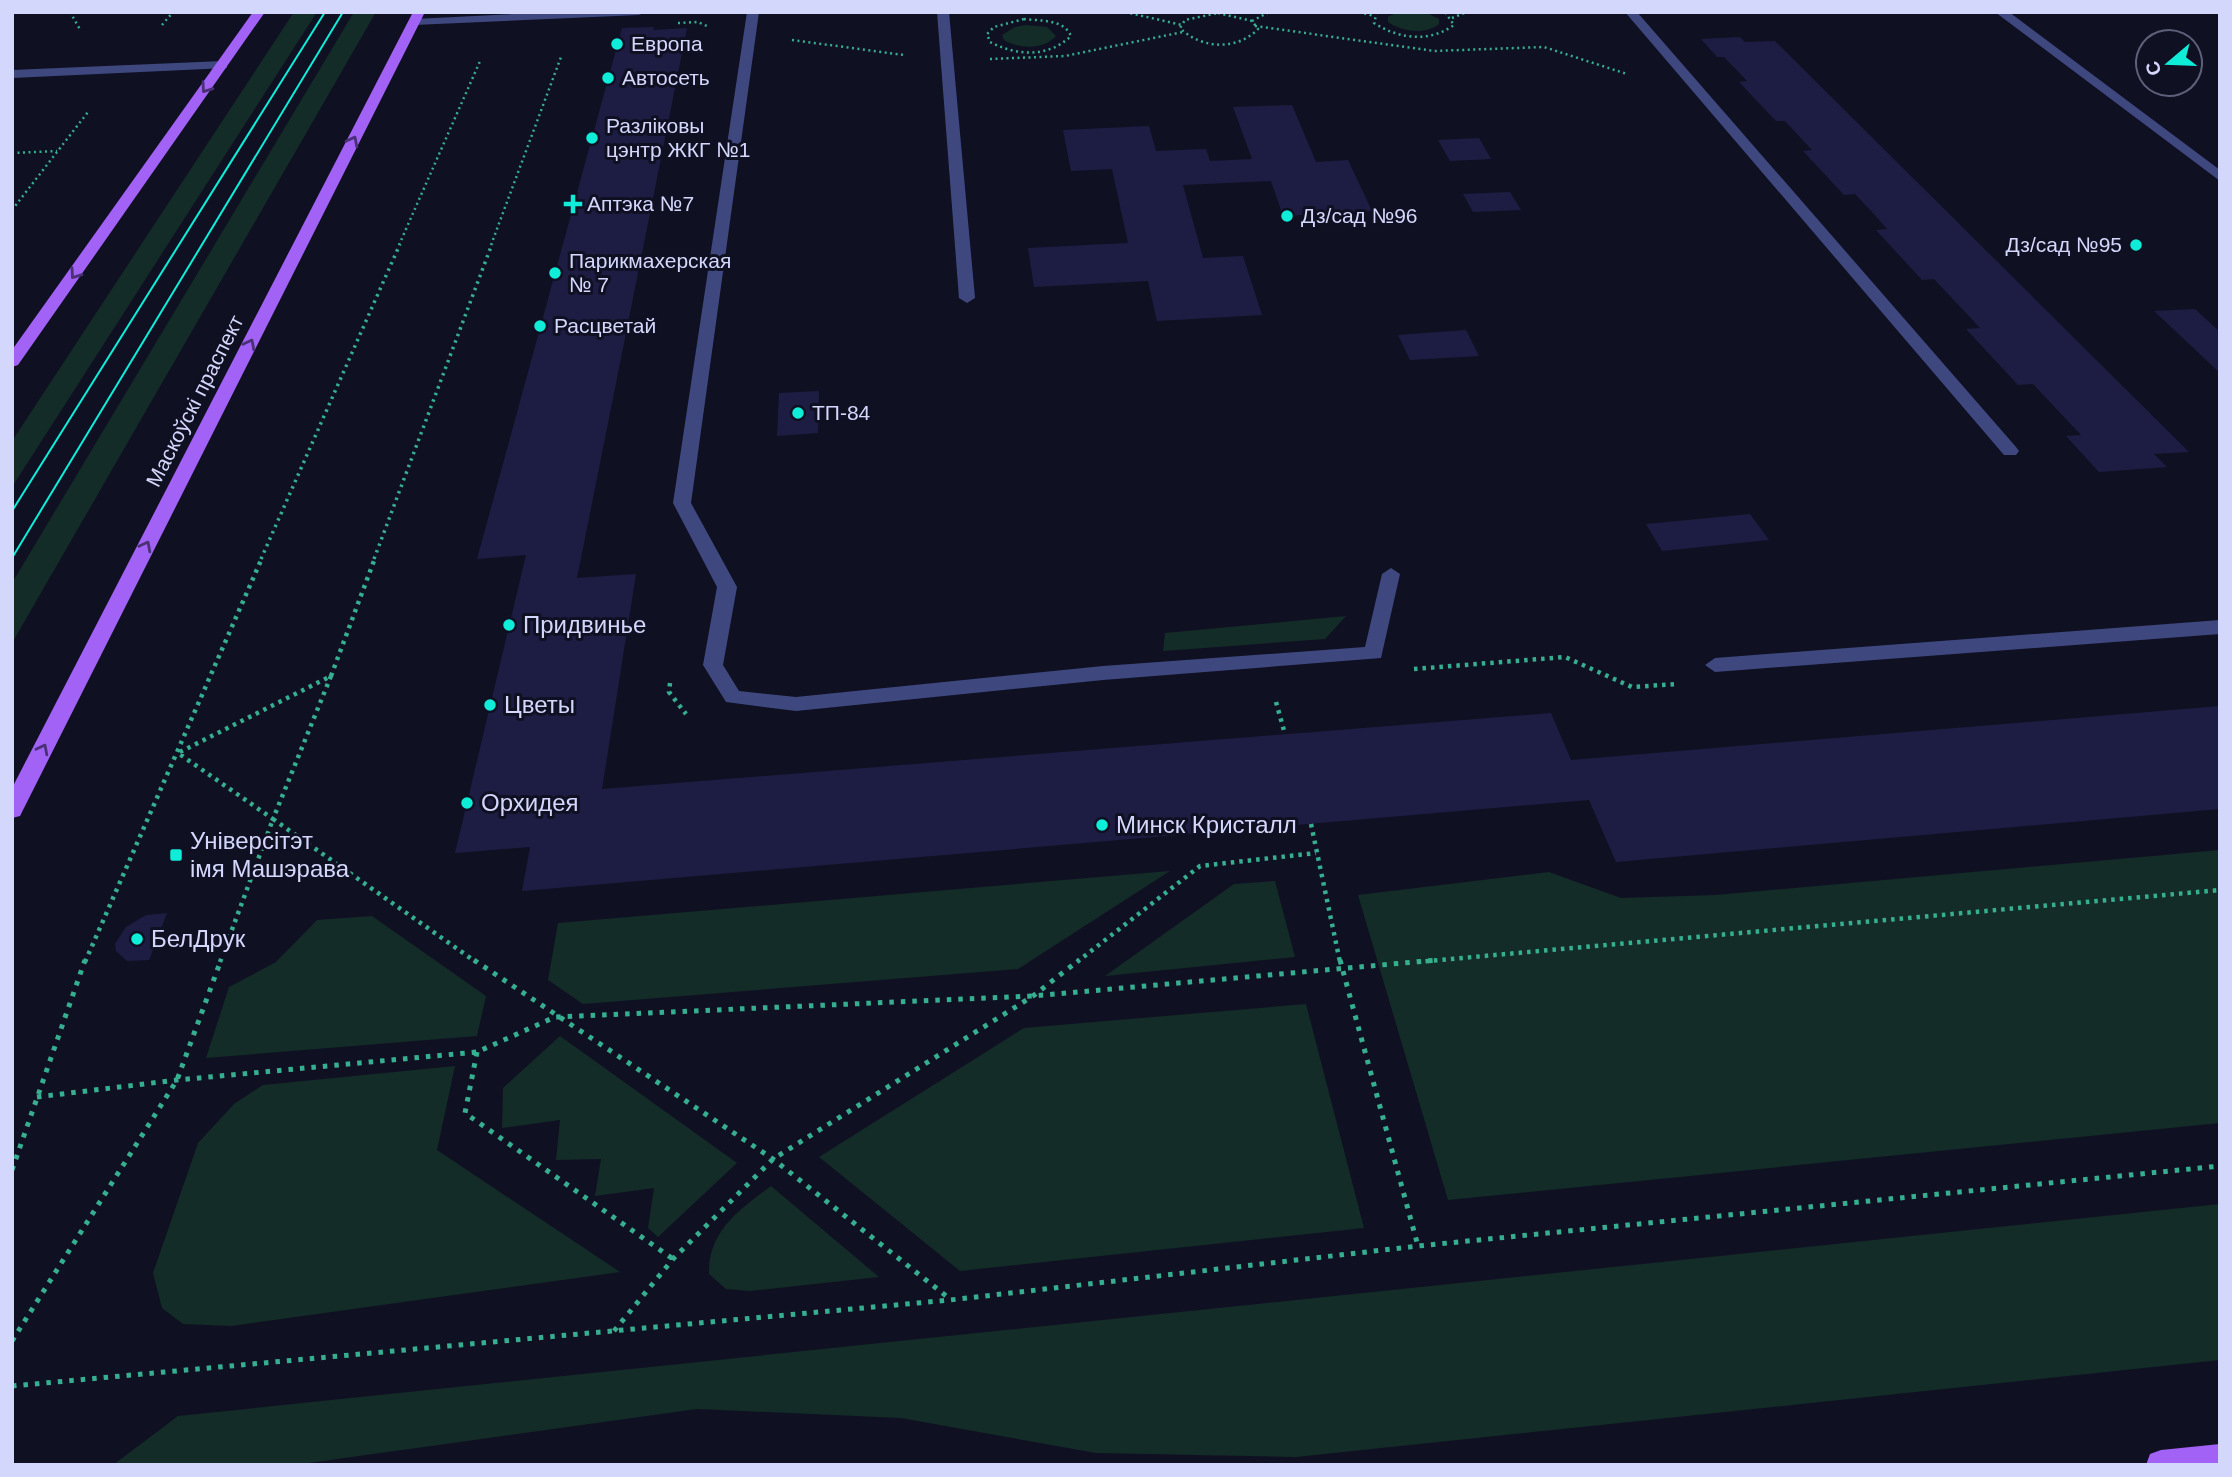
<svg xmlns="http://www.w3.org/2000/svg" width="2232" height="1477" font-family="Helvetica,sans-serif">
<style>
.green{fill:#132c27}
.building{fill:#1d1d43}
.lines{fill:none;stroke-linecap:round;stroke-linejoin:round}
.path-far3{stroke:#36ae90;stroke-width:2.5;stroke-dasharray:2 3.5;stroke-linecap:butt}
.path-far2{stroke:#36ae90;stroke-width:3.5;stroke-dasharray:2.5 4.5;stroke-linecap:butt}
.path-far1{stroke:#36ae90;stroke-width:4.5;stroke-dasharray:3.5 5;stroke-linecap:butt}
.path{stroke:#36ae90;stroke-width:5;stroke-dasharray:4.5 7;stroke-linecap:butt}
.minor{fill:#3e487f;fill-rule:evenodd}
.major{fill:#a262f5;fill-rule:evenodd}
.tram{stroke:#0fedd9;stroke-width:2}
.oneway{stroke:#4a3177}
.poi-dot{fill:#0fedd9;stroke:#101023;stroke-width:2.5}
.labels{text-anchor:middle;stroke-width:6;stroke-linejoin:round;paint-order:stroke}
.far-poi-label{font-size:21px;fill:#d4d7fc;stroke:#101023;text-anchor:start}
.far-street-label{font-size:21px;fill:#d4d7fc;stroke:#101023}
.poi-label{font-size:24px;fill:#d4d7fc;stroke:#101023;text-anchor:start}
</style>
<rect width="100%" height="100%" fill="#101023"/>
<path class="green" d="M294 12H317L12 487V441Z
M354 12H376L12 643V583Z
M1397 12H1425L1439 19V24C1426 35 1402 32 1388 22V17Z
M1026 25 1047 27 1056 36C1044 50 1018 49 1004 40L1002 35 1015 27Z
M1346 616 1325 639 1163 651 1165 633Z
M2220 850V1123L1448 1200 1358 895 1549 872 1621 898 1715 895Z
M1170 871 1018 969 583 1004 548 980 558 923Z
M1275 881 1295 957 1105 976 1234 884Z
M372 916 486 996 477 1036 206 1058 229 987 276 962 317 920Z
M1306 1004 1364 1228 960 1271 819 1157 1024 1028Z
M560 1036 737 1163 658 1237 648 1228 654 1188 595 1196 601 1159 556 1160 560 1120 502 1128 503 1088Z
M455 1066 437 1150 620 1272 231 1326 183 1324 162 1308 153 1273 198 1143 234 1104 263 1085Z
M771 1186 879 1277 750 1291 726 1289 709 1274C708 1231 739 1210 771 1186Z
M2220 1204V1360L1296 1457 1096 1453 901 1418 697 1409 294 1465H113L178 1416Z"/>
<path class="building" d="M654 27 653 30 687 28 577 578 636 574 602 789 1551 713 1571 760 2220 706V809L1616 862 1589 800 522 891 530 847 455 853 526 555 477 559 622 28Z
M1740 37 1745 42 1775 41 2189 452 2154 454 2167 467 2099 472 2066 436 2081 435 2033 384 2018 385 1966 329 1980 328 1934 279 1922 280 1876 230 1887 229 1873 213 1855 194 1844 195 1803 151 1812 150 1798 135 1785 121H1776L1739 82 1747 81 1724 57H1717L1701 39Z
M1292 105 1316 162 1348 160 1372 211 1283 216 1271 181 1183 185 1203 258 1243 256 1262 315 1157 321 1148 281 1034 287 1028 248 1128 243 1112 169 1071 171 1063 130 1149 126 1156 151 1206 149 1210 161 1252 159 1233 107Z
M1479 138 1491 159 1450 161 1438 140Z
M1510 192 1521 210 1473 212 1463 194Z
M2195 309 2220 332V373L2154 311Z
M1466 330 1479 356 1410 360 1398 335Z
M819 391 818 433 777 436 779 393Z
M1750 514 1769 540 1662 551 1646 524Z
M167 913 149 960 127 961 116 951 115 944 126 927 146 915Z"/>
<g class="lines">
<path class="path-far3" d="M70 12 81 31
M1125 12 1182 25
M1359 12 1374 16
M1377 12 1374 23C1399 39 1429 43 1454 25L1445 12
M1218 13 1252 21 1258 29C1237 51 1201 49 1180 28L1185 20Z
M1452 18 1467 12
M1024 19C1040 21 1064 19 1071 36 1048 58 1017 56 990 42L987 34 994 27Z
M1252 21 1269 12
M678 23 698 22 707 26
M162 25 173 12
M1255 26 1434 51 1544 47 1627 74
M792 40 904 55
M990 59 1065 56 1183 32
M12 153 57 151
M12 210 88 112
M399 245 481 59
M491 245 561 57"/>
<path class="path-far2" d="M261 559 400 244
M374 559 492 244"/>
<path class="path-far1" d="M1414 669 1565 657 1632 687 1678 684
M331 676 375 558
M331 676 273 819 178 753Z
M670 683 669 692 686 714
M1276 702 1285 734
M273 819 476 962
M1311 824 1340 962
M85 962 262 558
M220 962 273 819
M1077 962 1200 866 1316 853
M1417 962 2220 890"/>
<path class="path" d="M474 960 773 1159 950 1299
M1340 960 1418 1246
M477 1052 465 1113 673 1259
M37 1097 177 1080 477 1052 555 1017 1033 996 1437 960
M12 1170 85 960
M614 1331 673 1259 773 1159 1033 996 1079 960
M12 1341 177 1080 221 960
M12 1386 950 1300 1418 1246 2220 1166"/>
<path class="minor" d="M555 12H645L639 15 414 25 408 22 414 19Z
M747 12H759L691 503 737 587 723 665 739 691 796 697 1103 666 1365 647 1382 574 1391 568 1400 574 1381 658 1103 680 796 711 726 702 703 665 717 587 673 503Z
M937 12H949L975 298 967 303 959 298Z
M1625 12H1637L2016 447 2019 451 2016 455H2004Z
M1995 12H2009L2220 170V181Z
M223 61 227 62V68L12 78V70Z
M2220 620V634L1715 672 1705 665 1715 658Z"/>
<path class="major" d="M253 12H265L18 365 12 367V350Z
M413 12H425L23 810 20 816 12 818V788Z
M2220 1444V1465H2146L2150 1454 2161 1450Z"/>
<path class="tram" d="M12 511 325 12
M12 558 343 12"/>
</g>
<defs><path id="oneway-chevron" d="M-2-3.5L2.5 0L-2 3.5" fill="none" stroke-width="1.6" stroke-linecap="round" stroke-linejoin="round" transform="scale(1.75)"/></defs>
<g class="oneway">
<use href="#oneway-chevron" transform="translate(206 88) rotate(125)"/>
<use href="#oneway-chevron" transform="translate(353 141) rotate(-63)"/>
<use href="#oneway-chevron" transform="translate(75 274) rotate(125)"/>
<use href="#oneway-chevron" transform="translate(250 344) rotate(-63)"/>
<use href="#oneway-chevron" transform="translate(146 546) rotate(-63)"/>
<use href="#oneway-chevron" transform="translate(43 749) rotate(-63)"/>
</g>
<g class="poi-dot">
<circle cx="617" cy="44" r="7"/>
<circle cx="608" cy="78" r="7"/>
<circle cx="592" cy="138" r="7"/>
<path d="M569.5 193.5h7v7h7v7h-7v7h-7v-7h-7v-7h7z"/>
<circle cx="1287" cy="216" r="7"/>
<circle cx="2136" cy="245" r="7"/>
<circle cx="555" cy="273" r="7"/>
<circle cx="540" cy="326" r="7"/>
<circle cx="798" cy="413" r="7"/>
<circle cx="509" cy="625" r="7"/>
<circle cx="490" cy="705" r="7"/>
<circle cx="467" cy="803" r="7"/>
<circle cx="1102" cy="825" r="7"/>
<rect x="169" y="848" width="14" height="14" rx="3.5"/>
<circle cx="137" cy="939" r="7"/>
</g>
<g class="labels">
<g class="far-poi-label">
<text x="631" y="51">Европа</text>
<text x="622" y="85">Автосеть</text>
<text x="606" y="133">Разліковы<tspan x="606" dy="24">цэнтр ЖКГ №1</tspan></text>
<text x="587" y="211">Аптэка №7</text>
<text x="1301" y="223">Дз/сад №96</text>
<text x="2122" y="252" text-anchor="end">Дз/сад №95</text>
<text x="569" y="268">Парикмахерская<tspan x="569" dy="24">№ 7</tspan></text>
<text x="554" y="333">Расцветай</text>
<text x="812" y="420">ТП-84</text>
</g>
<g class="far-street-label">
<text transform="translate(195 401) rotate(-63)" y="7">Маскоўскі праспект</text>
</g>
<g class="poi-label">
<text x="523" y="633">Придвинье</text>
<text x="504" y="713">Цветы</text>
<text x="481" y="811">Орхидея</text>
<text x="1116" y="833">Минск Кристалл</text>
<text x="190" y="849">Універсітэт<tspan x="190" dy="28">імя Машэрава</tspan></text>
<text x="151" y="947">БелДрук</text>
</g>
</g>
<rect width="2232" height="1477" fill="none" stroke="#d4d7fc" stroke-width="28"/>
<g transform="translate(2169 63) rotate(251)"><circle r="33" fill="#101023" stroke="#5e607a" stroke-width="2"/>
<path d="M0-5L12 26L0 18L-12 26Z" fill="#0fedd9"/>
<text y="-10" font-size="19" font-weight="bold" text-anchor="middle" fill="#d4d7fc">С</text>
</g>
</svg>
